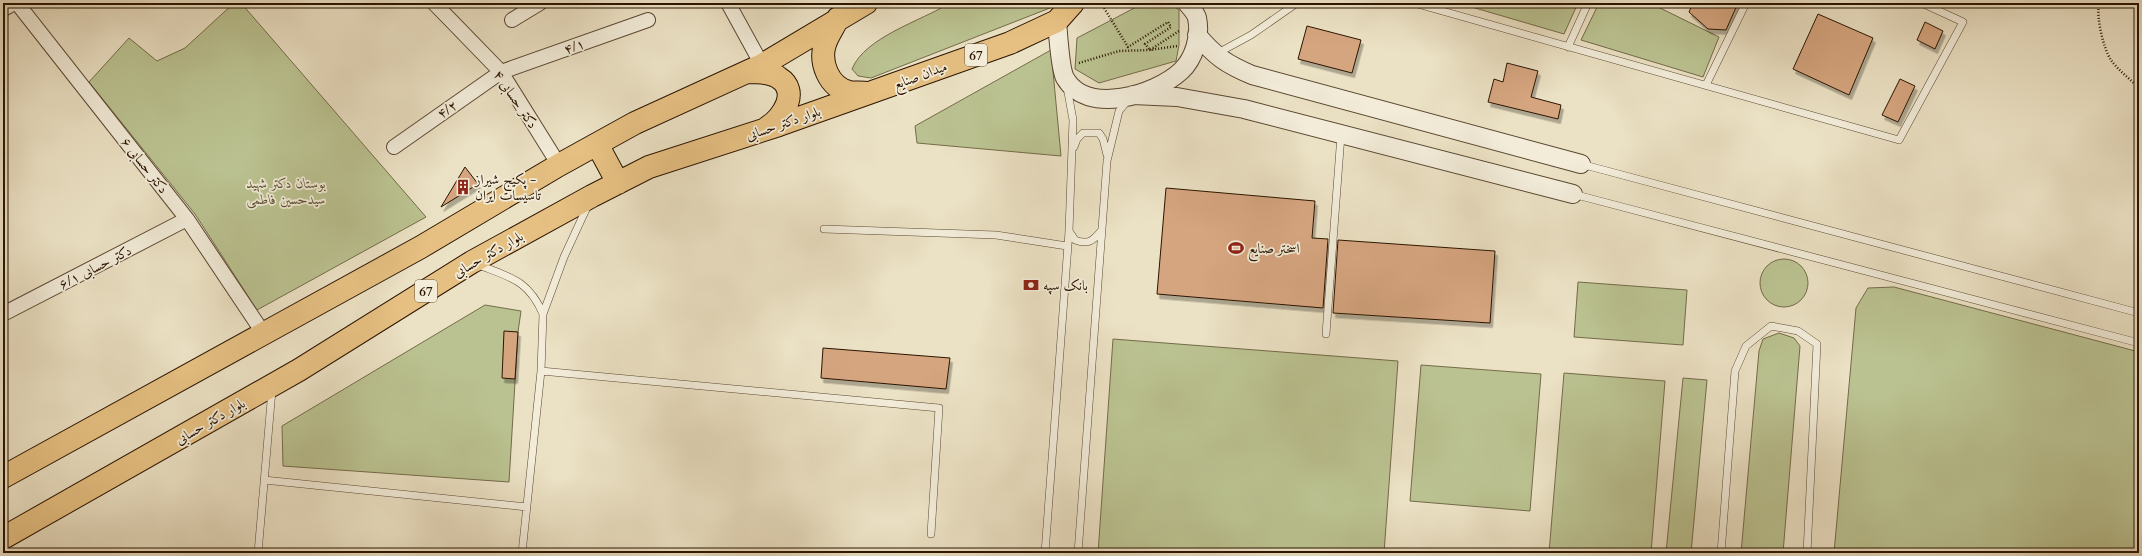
<svg xmlns="http://www.w3.org/2000/svg" width="2142" height="556" font-family="Cardo,Amiri,serif">
<style>
.green{fill:#bbc291;stroke:#736b48}
.building{fill:#d5a57f;stroke:#2b1400;filter:url(#shadow)}
.lines{fill:none;stroke-linecap:round;stroke-linejoin:round}
.service-casing{stroke:#5b4731;stroke-width:8}
.minor-casing{stroke:#5b4731;stroke-width:16}
.tertiary-casing{stroke:#5b4731;stroke-width:20}
.primary-casing{stroke:#2b1400;stroke-width:24}
.path{stroke:#2b1400;stroke-width:2.5;stroke-dasharray:1 2;stroke-linecap:butt}
.service{stroke:#f2ecd9;stroke-width:7}
.minor{stroke:#f2ecd9;stroke-width:14}
.tertiary{stroke:#f2ecd9;stroke-width:18}
.primary{stroke:#e6c082;stroke-width:22}
.labels{text-anchor:middle;stroke-width:3.5;stroke-linejoin:round;paint-order:stroke}
.shield{fill:#f2ecd9;stroke:#675541;stroke-width:1}
.shield-label{font-size:13px;font-weight:bold;fill:#2b1400}
.street-label{font-size:14px;fill:#2b1400;stroke:#f2ecd9}
.poi-label{font-size:14px;fill:#2b1400;stroke:#f2ecd9;text-anchor:start}
.park-label{font-size:14px;font-style:italic;fill:#5d5133;stroke:#f2ecd9}
</style>
<defs>
<filter id="shadow"><feDropShadow dx="2.5" dy="4.5" stdDeviation="0" flood-color="#0004"/></filter>
</defs>
<rect width="100%" height="100%" fill="#ebe1c4"/>
<filter id="stains"><feTurbulence type="fractalNoise" baseFrequency=".005" numOctaves="4"/><feColorMatrix values="0 0 0 0 .2 0 0 0 0 .09 0 0 0 0 .02 0 0 0 .5 -.17"/></filter>
<radialGradient id="worn" r=".72"><stop offset=".6" stop-color="#630" stop-opacity="0"/><stop offset="1" stop-color="#630" stop-opacity=".3"/></radialGradient>
<path class="green" d="M234 3H241L426 217 257 310 195 214 89 82 129 38 157 61 185 48Z
M950 3H1058L1055 6 871 78 858 76 852 69C865 37 921 21 950 3Z
M1144 3H1170L1179 10V45L1176 61 1099 83 1075 69 1077 38Z
M1458 3H1578L1564 34Z
M1599 3H1650L1719 37 1703 77 1581 40Z
M1051 50 1061 156 917 143 915 126Z
M1760 283a24 24 0 1 1 48 0a24 24 0 1 1-48 0Z
M1578 282 1687 290 1683 345 1574 337Z
M1894 287 2139 352V553H1834L1856 308 1868 288Z
M485 305 521 311 518 332 509 482 283 466 282 426Z
M1779 333 1794 338 1800 346 1783 553H1741L1759 351 1763 339Z
M1113 339 1398 361 1384 553H1098Z
M1421 365 1541 374 1530 511 1410 501Z
M1564 373 1665 381 1651 553H1549Z
M1683 378 1707 380 1691 553H1666Z"/>
<path class="building" d="M1693 3H1738L1726 30 1708 29 1689 12Z
M1818 14 1873 38 1849 95 1793 69Z
M1925 22 1943 31 1935 49 1917 40Z
M1307 26 1361 40 1352 73 1298 59Z
M1507 63 1538 71 1531 97 1561 105 1558 119 1488 102 1494 79 1503 82Z
M1900 79 1915 86 1898 122 1882 115Z
M465 167 478 184 441 207Z
M1166 188 1315 201 1312 238 1328 239 1323 308 1157 294Z
M1338 240 1495 251 1490 323 1333 313Z
M504 331 518 332 515 379 502 378Z
M823 348 950 358 946 389 821 378Z"/>
<g class="lines">
<defs>
<path id="service" d="M1414 3 1899 140 1963 22 1922 3
M1568 47 1588 3
M1216 54 1251 35 1297 3
M1706 85 1746 3
M1074 147 1077 139 1083 133H1099L1103 139 1107 155
M1581 164 2139 313
M1573 194 2139 343
M824 229 996 235 1067 246
M1069 231 1075 240C1088 245 1093 241 1101 231
M476 264C509 277 528 279 543 314
M1326 334 1341 135
M541 371 939 408 931 534
M264 480 527 507
M258 553 272 390
M522 553 541 371 543 314 564 257 588 205
M1045 553 1069 231 1073 120 1067 87
M1078 553 1107 161 1119 111 1129 99
M1721 553 1735 371 1746 346 1771 326 1798 331 1817 344 1807 553"/>
<path id="minor" d="M17 3 187 219 264 334
M434 3 501 72 559 165
M728 3 762 65
M3 9 9 6
M512 20 540 3
M394 147 501 72 648 20
M3 314 187 219"/>
<path id="tertiary" d="M1057 21C1058 32 1060 69 1065 78 1087 116 1155 95 1181 71 1194 59 1201 36 1197 18 1196 13 1190 7 1187 3
M1197 35C1216 57 1226 64 1252 75L1581 164
M1133 95 1177 97 1244 109 1573 194"/>
<path id="primary" d="M838 18C834 27 828 35 825 44 819 63 829 87 849 92 855 93 862 92 868 93
M748 72C759 72 771 72 779 78 800 91 783 118 768 127
M597 144 618 183
M3 477 421 247 559 165 635 123 762 65 866 3
M3 538 299 370 472 262 592 196 649 167 779 125 1010 43 1057 21 1073 3"/>
</defs>
<use href="#service" class="service-casing"/>
<use href="#minor" class="minor-casing"/>
<use href="#tertiary" class="tertiary-casing"/>
<use href="#primary" class="primary-casing"/>
<path class="path" d="M1101 3 1128 47 1168 22 1171 27 1145 44 1150 50 1179 31
M2099 3C2096 16 2103 48 2111 60 2118 70 2130 79 2139 88
M1079 63 1119 51 1150 50 1177 46"/>
<use href="#service" class="service"/>
<use href="#minor" class="minor"/>
<use href="#tertiary" class="tertiary"/>
<use href="#primary" class="primary"/>
</g>
<defs>
<symbol id="building-bare" viewBox="-9 -9 18 18"><path d="M-4-6H4V6H1V3H-1V6H-4ZM-2.5-4.3h1.7v1.8h-1.7ZM.8-4.3h1.7v1.8H.8ZM-2.5-1h1.7V.8h-1.7ZM.8-1h1.7V.8H.8Z" fill="#8f2418" stroke="#f2ecd9" stroke-width="2.5" paint-order="stroke"/></symbol>
<symbol id="stadium-bare" viewBox="-9 -9 18 18"><path d="M0-5a6.5 5 0 1 0 0 10a6.5 5 0 1 0 0-10ZM-3.5-1.8h7v3.6h-7Z" fill="#8f2418" stroke="#f2ecd9" stroke-width="2.5" paint-order="stroke"/></symbol>
<symbol id="bank-bare" viewBox="-9 -9 18 18"><path d="M-6-4H6V4H-6ZM0-2.3a2.3 2.3 0 1 0 0 4.6a2.3 2.3 0 1 0 0-4.6Z" fill="#8f2418" stroke="#f2ecd9" stroke-width="2.5" paint-order="stroke"/></symbol>
</defs>
<g fill-rule="evenodd">
<use href="#building-bare" x="452" y="176" width="22" height="22"/>
<use href="#stadium-bare" x="1225" y="237" width="22" height="22"/>
<use href="#bank-bare" x="1020" y="274" width="22" height="22"/>
</g>
<g class="labels">
<g class="shield">
<rect x="965" y="44" width="22" height="22" rx="3"/>
<rect x="415" y="280" width="22" height="22" rx="3"/>
</g>
<g class="shield-label">
<text x="976" y="60">67</text>
<text x="426" y="296">67</text>
</g>
<g class="street-label">
<text transform="translate(574 46) rotate(-19)" y="5">۴/۱</text>
<text transform="translate(920 75) rotate(-20)" y="5">میدان صنایع</text>
<text transform="translate(516 99) rotate(56)" y="5">دکتر حسابی ۴</text>
<text transform="translate(447 109) rotate(-35)" y="5">۴/۲</text>
<text transform="translate(783 123) rotate(-19)" y="5">بلوار دکتر حسابی</text>
<text transform="translate(145 165) rotate(52)" y="5">۶ دکتر حسابی</text>
<text transform="translate(488 254) rotate(-30)" y="5">بلوار دکتر حسابی</text>
<text transform="translate(95 267) rotate(-27)" y="5">۶/۱ دکتر حسابی</text>
<text transform="translate(210 421) rotate(-30)" y="5">بلوار دکتر حسابی</text>
</g>
<g class="poi-label">
<text x="475" y="184">پکیج شیراز -<tspan x="475" dy="16">تاسیسات ایران</tspan></text>
<text x="1248" y="253">اسختر صنایع</text>
<text x="1043" y="290">بانک سپه</text>
</g>
<g class="park-label">
<text x="286" y="188">بوستان دکتر شهید<tspan x="286" dy="16">سیدحسین فاطمی</tspan></text>
</g>
</g>
<rect width="2142" height="556" fill="none" stroke="#ebe1c4" stroke-width="16"/>
<rect x="4" y="4" width="2134" height="548" fill="none" stroke="#2b1400" stroke-width="2"/>
<rect x="8" y="8" width="2126" height="540" fill="none" stroke="#2b1400"/>
<rect width="100%" height="100%" filter="url(#stains)"/>
<rect width="100%" height="100%" fill="url(#worn)"/>
</svg>
